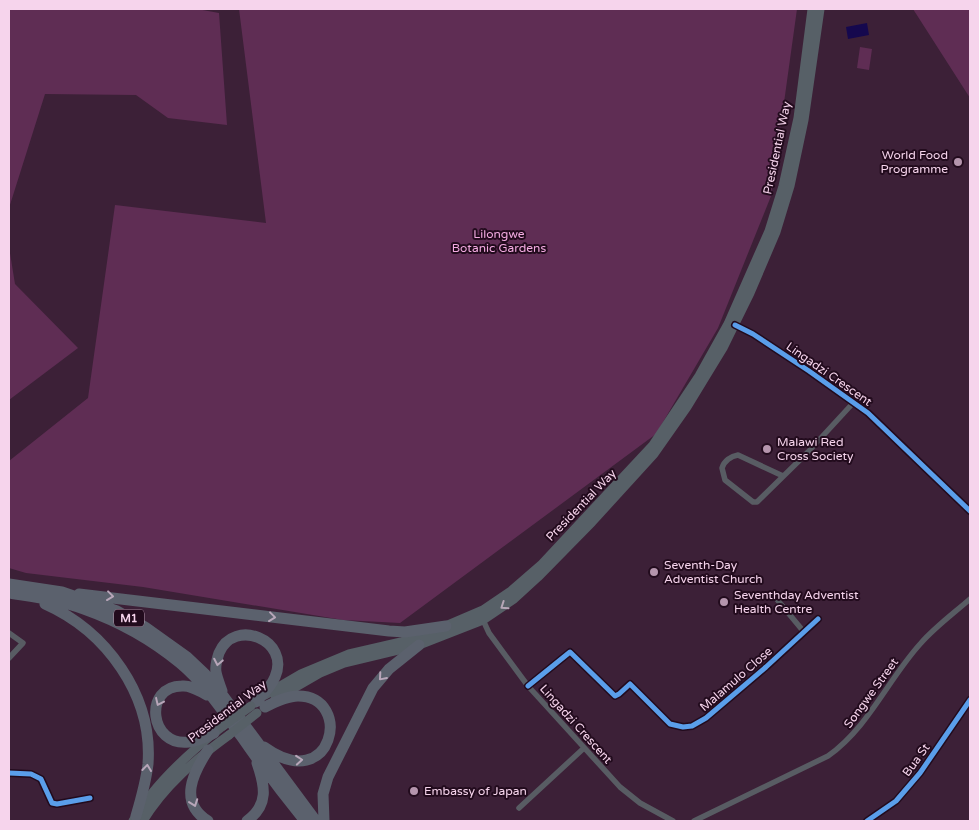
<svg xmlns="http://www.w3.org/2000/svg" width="979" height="830" font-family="'Varela Round',sans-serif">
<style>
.green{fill:#5f2d54}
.water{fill:#15084e}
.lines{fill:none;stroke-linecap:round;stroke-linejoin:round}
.street{stroke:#585c63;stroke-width:5.5}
.secondary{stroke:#576067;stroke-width:9}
.highway{stroke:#5b616d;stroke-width:11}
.secondary-bridge{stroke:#576067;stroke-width:9}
.cycleway-casing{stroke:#220b1d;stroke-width:8}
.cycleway{stroke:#5a9eea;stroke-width:5}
.oneway{stroke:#b8a6b9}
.oneway2{stroke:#b6a6b7}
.poi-dot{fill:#b595ad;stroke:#220b1d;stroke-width:2}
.labels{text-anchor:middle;stroke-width:4;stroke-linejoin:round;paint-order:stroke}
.shield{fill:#220b1d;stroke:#b698ae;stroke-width:1}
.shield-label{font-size:11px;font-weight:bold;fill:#f6d4ec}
.street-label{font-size:12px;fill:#f6d4ec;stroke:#220b1d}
.poi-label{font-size:12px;fill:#f6d4ec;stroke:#220b1d;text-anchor:start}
.park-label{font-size:12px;fill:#f3abe1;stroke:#220b1d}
</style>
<rect width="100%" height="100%" fill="#3c2037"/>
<path class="green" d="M9 9H197L219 13 227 125 168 118 136 95 45 94 9 208Z
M239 9H797L771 196 718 328 656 434 400 623 343 620 143 587 26 573 9 568V461L88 398 115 205 266 223Z
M913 9H970V98Z
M860 47 872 49 869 70 857 68Z
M9 247 15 284 78 348 9 400Z"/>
<path class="water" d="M867 23 869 35 848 39 846 27Z"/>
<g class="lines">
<path class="street" d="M735 325 753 334 809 371 868 413 970 511
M783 476 738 455C731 456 724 461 722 468L725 480 753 502H757L808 452 854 402
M775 597 804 632
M483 620 489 633 528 686 620 787 640 803 673 821
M9 633 23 643 9 658
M528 686 570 652 615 696 619 694 630 684 670 724 683 727 692 726 706 718 766 667 818 619
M9 773 31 774 41 779 52 803 57 804 90 798
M519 808 584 748
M694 821 828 756C869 727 888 679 921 643 935 627 954 613 970 599
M867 821 896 801 920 773 970 700"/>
<path class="secondary" d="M265 695 301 674 349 654 401 642 434 631 483 610 511 591 541 565 653 445 699 376 728 324 769 231 783 186 798 118 812 9
M275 699 320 673 344 663 419 645 483 620 514 599 538 577 592 522 654 454 687 407 723 348 750 293 776 232 790 186 804 120 820 9
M133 821C153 785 191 751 223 726
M143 821C164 786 196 759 229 735"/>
<path class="highway" d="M9 584 62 592 117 611 145 627 187 657 205 674 224 697 316 821
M9 593C34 597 60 600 84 609 118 621 151 639 180 663 204 683 222 710 241 736 261 765 283 794 305 821
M79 594 389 631 405 632 446 626
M45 604C106 631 153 695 148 764 146 782 141 799 136 816
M222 691C220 685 217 678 216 672 215 666 217 659 219 653 234 617 291 640 275 677 271 687 263 694 256 702
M207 695C199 691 191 685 182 686 143 686 149 747 189 742 198 741 206 737 214 733
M264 747C333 797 354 696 298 696 287 696 275 702 265 707
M208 750C193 773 178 802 208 821
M247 821C269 805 265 786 257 763
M324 821 323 794 328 777 373 688 389 669 419 645"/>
<path class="secondary-bridge" d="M223 726 251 706
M229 735 257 713"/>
<defs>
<path id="cycleway" d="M735 325 753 334 809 371 868 413 970 511
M528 686 570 652 615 696 619 694 630 684 670 724 683 727 692 726 706 718 766 667 818 619
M9 773 31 774 41 779 52 803 57 804 90 798
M867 821 896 801 920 773 970 700"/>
</defs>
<use href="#cycleway" class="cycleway-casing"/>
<use href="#cycleway" class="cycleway"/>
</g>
<defs><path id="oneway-chevron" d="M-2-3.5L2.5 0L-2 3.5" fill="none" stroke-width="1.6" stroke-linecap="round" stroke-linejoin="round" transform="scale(1.25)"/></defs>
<g class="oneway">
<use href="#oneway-chevron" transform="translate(110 596) rotate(7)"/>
<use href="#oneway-chevron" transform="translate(272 617) rotate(7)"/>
<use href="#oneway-chevron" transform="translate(218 662) rotate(101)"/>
<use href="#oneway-chevron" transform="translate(382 677) rotate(131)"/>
<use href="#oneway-chevron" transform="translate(159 702) rotate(115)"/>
<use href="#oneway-chevron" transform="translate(299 760) rotate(-5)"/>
<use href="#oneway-chevron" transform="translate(147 768) rotate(-83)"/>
<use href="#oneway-chevron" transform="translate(194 803) rotate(70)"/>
</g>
<use class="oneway2" href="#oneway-chevron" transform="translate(504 606) rotate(146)"/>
<g class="poi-dot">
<circle cx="958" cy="162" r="5"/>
<circle cx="767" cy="449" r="5"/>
<circle cx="654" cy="572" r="5"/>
<circle cx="724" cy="602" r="5"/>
<circle cx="414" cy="791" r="5"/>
</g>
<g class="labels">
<rect class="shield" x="114" y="609.5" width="30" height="17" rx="4"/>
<g class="shield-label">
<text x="129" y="622">M1</text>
</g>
<g class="street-label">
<text transform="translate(777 148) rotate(-78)" y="4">Presidential Way</text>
<text transform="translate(829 374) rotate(35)" y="4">Lingadzi Crescent</text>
<text transform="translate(581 505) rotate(-46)" y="4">Presidential Way</text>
<text transform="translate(736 679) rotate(-41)" y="4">Malamulo Close</text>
<text transform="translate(871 693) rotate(-54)" y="4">Songwe Street</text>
<text transform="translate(227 711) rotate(-37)" y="4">Presidential Way</text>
<text transform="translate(576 724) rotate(48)" y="4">Lingadzi Crescent</text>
<text transform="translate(916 760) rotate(-54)" y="4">Bua St</text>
</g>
<g class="poi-label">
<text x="948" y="159" text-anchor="end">World Food<tspan x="948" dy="14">Programme</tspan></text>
<text x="777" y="446">Malawi Red<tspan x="777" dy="14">Cross Society</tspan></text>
<text x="664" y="569">Seventh-Day<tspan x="664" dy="14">Adventist Church</tspan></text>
<text x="734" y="599">Seventhday Adventist<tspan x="734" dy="14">Health Centre</tspan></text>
<text x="424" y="795">Embassy of Japan</text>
</g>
<g class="park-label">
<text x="499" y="238">Lilongwe<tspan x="499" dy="14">Botanic Gardens</tspan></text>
</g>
</g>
<rect width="979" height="830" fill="none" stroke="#f6d4ec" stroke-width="20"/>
</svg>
